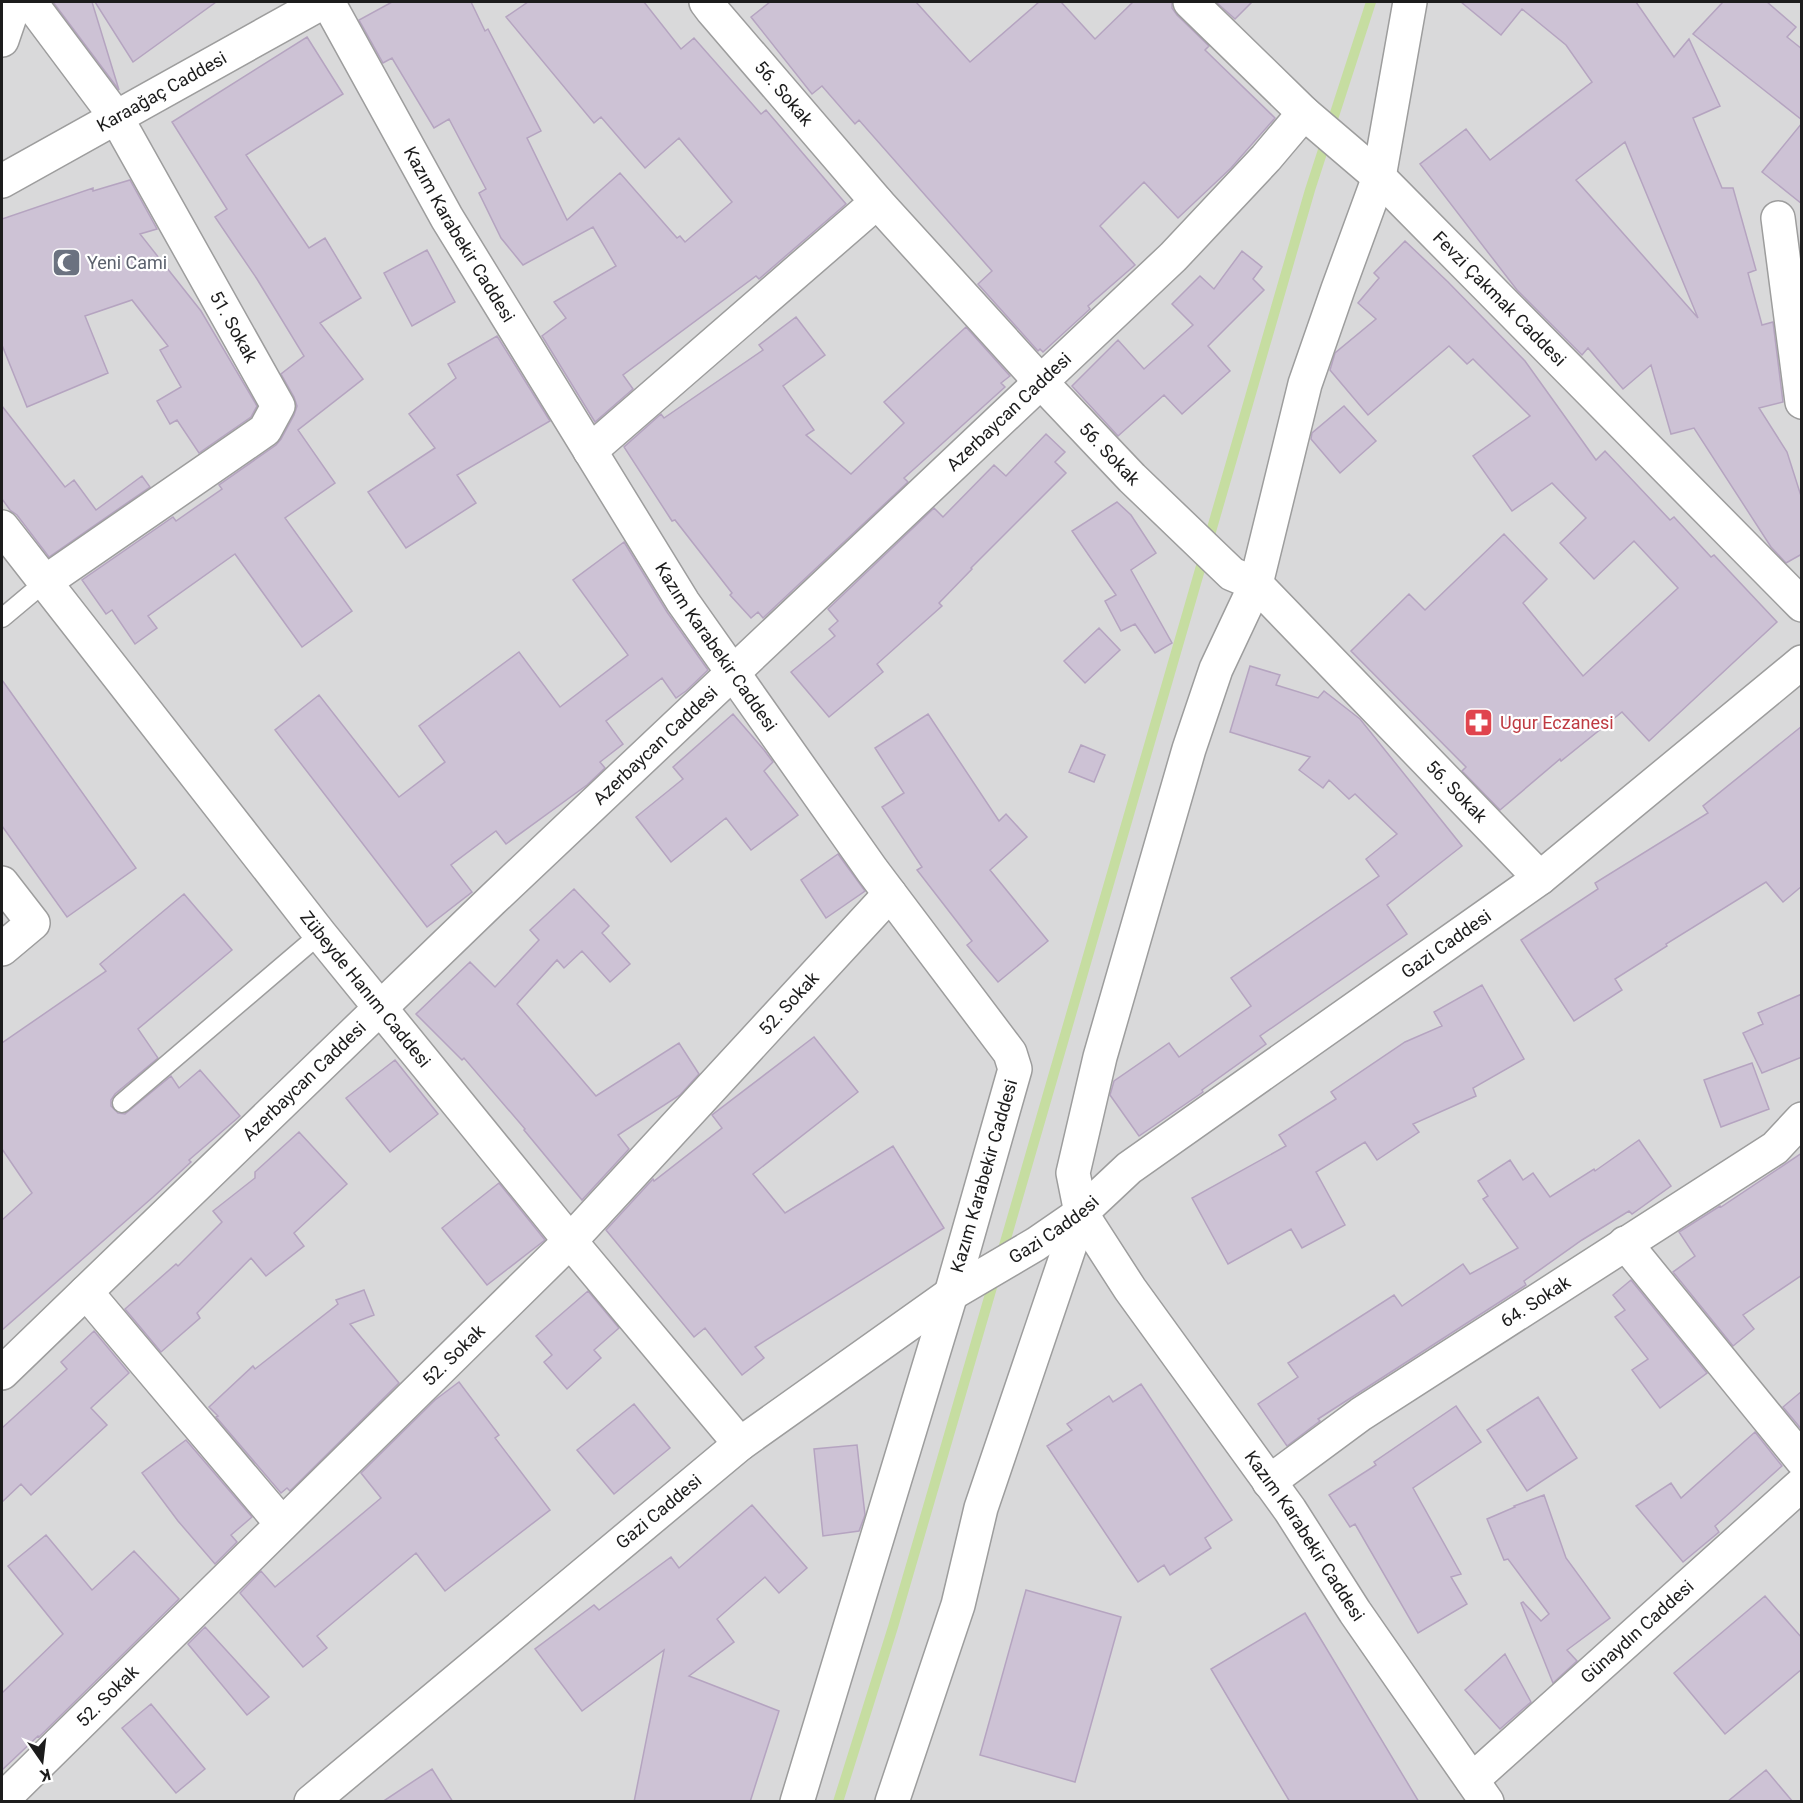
<svg xmlns="http://www.w3.org/2000/svg" width="1803" height="1803" font-family="Roboto,sans-serif">
<style>
.residential{fill:#d9d9da}
.lines{fill:none;stroke-linecap:round;stroke-linejoin:round}
.stream{stroke:#c6dda1;stroke-width:10}
.building{fill:#cdc2d5;stroke:#b5a4c0;stroke-width:1.5;fill-rule:evenodd}
.service-casing{stroke:#9d9d9d;stroke-width:21}
.minor-casing{stroke:#9d9d9d;stroke-width:36}
.tertiary-casing{stroke:#9d9d9d;stroke-width:36}
.service{stroke:#fff;stroke-width:18}
.minor{stroke:#fff;stroke-width:33}
.tertiary{stroke:#fff;stroke-width:33}
.labels{text-anchor:middle;stroke-width:4.5;stroke-linejoin:round;paint-order:stroke}
.street-label{font-size:18px;fill:#1c1c1c;stroke:#fff}
.worship-label{font-size:18px;fill:#5b616d;stroke:#fff;text-anchor:start}
.health-label{font-size:18px;fill:#be3a42;stroke:#fff;text-anchor:start}
</style>
<rect width="100%" height="100%" fill="#ece2ee"/>
<path class="residential" d="M2 2H1801V1801H2Z"/>
<g class="lines">
<path class="stream" d="M1001 1256 1310 190 1371 2
M838 1802 893 1627 995 1277"/>
</g>
<path class="building" d="M53 2H92L119 90Z
M95 2H216L133 62Z
M392 2H471L485 31 488 29 541 131 527 138 567 220 620 173 677 238 680 236 685 242 732 202 679 138 645 168 601 117 594 123 506 17 528 2H644L681 49 694 38 761 114 766 110 846 204 759 279 756 276 623 375 633 389 595 422 542 336 566 318 554 302 616 266 593 227 523 265 501 238 479 193 486 189 449 119 434 128 392 58 383 63 359 20Z
M770 2H916L970 62 1039 2H1061L1095 39 1133 2H1172V8L1177 15 1209 46 1205 50 1275 118 1231 168 1178 218 1144 182 1100 226 1135 265 1088 306 1090 309 1043 352 1040 349 1038 351 978 284 992 271 859 120 855 124 822 86 812 94 751 17Z
M1216 2H1252L1235 19Z
M1461 2H1636L1674 57 1689 39 1720 106 1693 118 1722 188H1733L1756 270 1748 273 1762 325 1773 322 1783 402 1759 408 1787 452 1802 499V554L1786 563 1771 547 1694 428 1671 434 1651 365 1623 389 1588 348 1582 355 1517 290 1420 164 1466 129 1490 160 1592 82 1566 45 1522 9 1501 35ZM1625 142 1698 318 1576 180Z
M1723 2H1767L1796 27 1787 37 1802 49V120L1693 34Z
M307 37 343 94 246 155 309 248 325 238 361 298 320 323 363 379 298 430 335 483 285 518 352 611 302 647 235 554 148 616 157 628 135 644 112 610 106 614 82 580 173 517 176 521 222 489 219 485 276 445 281 439 294 415 297 406 294 397 281 374 304 356 257 279 215 217 227 209 172 122Z
M1802 123V204L1762 172Z
M130 180 157 229 140 234 201 311 257 406 251 417 199 453 177 420 170 424 157 401 181 387 160 350 168 346 132 300 85 316 108 373 27 407 2 345V219L93 188V191Z
M1405 241 1448 282 1525 361 1596 460 1605 451 1670 520 1674 517 1711 557 1714 555 1777 622 1649 741 1622 712 1561 761 1560 759 1500 810 1462 771 1466 767 1351 651 1409 594 1425 610 1504 534 1547 579 1523 603 1583 676 1678 588 1634 541 1594 579 1560 543 1586 518 1552 483 1512 511 1473 456 1530 416 1473 359 1467 364 1449 346 1368 415 1330 370 1335 353 1376 319 1358 303 1379 278 1374 273Z
M427 250 455 302 412 326 384 273Z
M1242 251 1262 267 1253 279 1264 290 1208 346 1230 371 1182 414 1164 395 1118 436 1072 386 1118 340 1144 369 1193 325 1172 304 1200 276 1214 289Z
M796 317 825 355 783 386 814 430 806 435 851 474 904 423 884 402 966 327 1010 376 1001 383 1005 387 904 478 908 482 763 618 758 612 751 618 730 595 732 593 675 520 672 521 624 447 661 414 664 418 763 350 759 345Z
M497 336 550 421 457 475 476 503 406 548 368 492 435 448 409 414 456 378 448 364Z
M2 406 65 487 74 480 96 510 142 476 150 487 49 557 17 515 10 510 2 499Z
M1344 406 1376 441 1340 473 1311 439 1312 433Z
M1046 434 1065 452 1055 462 1066 473 971 568 972 569 939 603 942 606 877 664 883 672 829 717 791 672 835 636 829 629 838 621 828 609 934 508 943 517 994 465 1006 476Z
M1117 502 1131 515 1156 553 1131 570 1172 643 1155 653 1135 624 1121 631 1105 601 1116 595 1072 531Z
M624 542 667 612 708 670 686 691 676 698 662 678 606 721 623 744 600 762 605 768 587 785 506 844 496 831 451 865 472 892 427 927 275 730 319 695 399 797 445 762 419 726 519 652 560 707 628 655 573 580Z
M1099 628 1120 650 1085 683 1064 661Z
M1250 666 1280 675 1276 685 1318 698 1324 691 1360 719 1462 846 1387 905 1407 934 1260 1036 1266 1044 1202 1090 1203 1092 1139 1136 1110 1095 1114 1081 1169 1043 1179 1057 1251 1006 1231 978 1379 876 1366 859 1397 834 1355 794 1349 799 1329 780 1323 788 1299 770 1310 757 1230 732Z
M2 680 136 868 67 917 2 826Z
M733 714 764 750 773 762 764 771 798 815 751 850 726 818 671 862 636 817 683 779 673 767Z
M928 714 999 821 1006 814 1027 837 990 870 1048 941 998 982 967 945 972 941 917 870 922 867 882 807 904 793 875 748Z
M1802 726V886L1783 902 1766 882 1666 944 1667 946 1615 979 1622 990 1574 1021 1521 940 1598 889 1595 883 1708 813 1703 806Z
M1081 745 1105 755 1094 782 1069 772Z
M838 854 865 891 826 918 801 880Z
M574 889 609 926 602 933 630 964 610 982 582 951 564 968 557 960 517 1004 596 1096 679 1043 699 1074 680 1095 618 1135 629 1149 582 1200 524 1130 525 1129 464 1058 462 1060 416 1014 470 962 495 987 539 940 530 930Z
M184 894 232 950 138 1029 158 1058 115 1094 111 1100V1106L118 1113 125 1114 171 1076 179 1088 200 1070 240 1116 189 1160 191 1162 153 1197 2 1330V1220L32 1193 2 1149V1043L106 971 100 964Z
M1482 985 1524 1059 1473 1088 1476 1096 1413 1124 1419 1132 1377 1160 1365 1142 1316 1172 1345 1225 1302 1248 1291 1229 1228 1264 1192 1198 1286 1146 1279 1135 1336 1099 1331 1092 1405 1042 1442 1026 1434 1012Z
M1802 994V1057L1762 1073 1743 1033 1763 1024 1758 1013Z
M814 1037 858 1092 753 1174 785 1213 893 1146 944 1228 755 1347 764 1358 742 1375 705 1328 694 1337 606 1230 653 1179 654 1181 722 1128 712 1115Z
M395 1060 438 1114 390 1152 346 1098Z
M1752 1063 1769 1109 1721 1127 1704 1080Z
M299 1132 347 1184 294 1233 304 1246 266 1276 251 1258 197 1313 200 1318 161 1352 125 1309 176 1264 178 1266 222 1222 213 1211 255 1178V1172Z
M1639 1140 1671 1186 1632 1214 1629 1211 1582 1240 1524 1281 1526 1285 1318 1419 1320 1421 1287 1446 1258 1404 1298 1377 1288 1363 1394 1295 1402 1306 1463 1264 1470 1274 1518 1248 1483 1199 1488 1196 1478 1181 1510 1160 1523 1180 1533 1173 1550 1197 1594 1169 1595 1171Z
M1802 1153V1275L1743 1315 1754 1329 1733 1346 1673 1272 1695 1256 1679 1232 1720 1206 1721 1207Z
M499 1183 545 1240 487 1285 442 1228Z
M1631 1280 1707 1373 1660 1408 1632 1370 1648 1359 1615 1317 1625 1310 1613 1295Z
M364 1290 374 1315 350 1324 399 1383 290 1491 287 1488 281 1493 216 1417 218 1416 209 1407 253 1366 255 1369 338 1304 336 1300Z
M588 1291 619 1328 594 1350 601 1358 567 1389 544 1362 552 1355 536 1336Z
M94 1331 129 1373 91 1408 107 1425 31 1495 21 1484 2 1502V1428L67 1369 61 1362Z
M459 1382 499 1435 495 1438 550 1510 445 1591 416 1553 317 1636 327 1648 303 1667 240 1593 261 1571 275 1587 381 1498 361 1473 435 1400Z
M1141 1384 1232 1520 1205 1538 1211 1548 1170 1575 1164 1565 1138 1582 1047 1446 1072 1430 1067 1424 1109 1396 1113 1402Z
M1802 1391V1430L1783 1407Z
M1538 1397 1577 1458 1527 1491 1487 1430Z
M634 1404 670 1448 614 1494 577 1450Z
M1456 1406 1481 1442 1413 1488 1461 1574 1451 1577 1467 1604 1418 1633 1355 1524 1350 1527 1329 1495 1376 1465 1374 1462Z
M1755 1432 1782 1466 1715 1526 1719 1532 1683 1562 1636 1506 1671 1483 1681 1498Z
M186 1440 252 1517 231 1535 237 1542 215 1564 178 1521 142 1473Z
M857 1445 865 1515 859 1531 823 1536 814 1449Z
M1544 1495 1566 1558 1610 1618 1567 1650 1577 1661 1553 1683 1521 1603 1523 1602 1541 1621 1549 1614 1508 1559 1504 1560 1487 1519 1515 1507 1514 1506Z
M752 1505 807 1568 779 1593 765 1577 717 1619 734 1642 689 1676 779 1711 750 1802H634L664 1650 582 1711 535 1649 594 1605 599 1610 671 1557 679 1568Z
M46 1535 92 1590 134 1551 179 1599 39 1737 38 1736 2 1770V1693L63 1634 8 1566Z
M1026 1590 1121 1617 1075 1782 980 1755Z
M1765 1596 1802 1638V1669L1725 1734 1674 1673Z
M1305 1613 1419 1802H1290L1211 1669Z
M205 1627 269 1697 247 1715 188 1644Z
M1505 1654 1531 1702 1500 1729 1465 1690Z
M151 1704 205 1769 176 1793 122 1728Z
M432 1769 453 1802H382Z
M1766 1770 1793 1802H1727Z"/>
<g class="lines">
<defs>
<path id="service" d="M2 618 45 582
M122 1103 320 934"/>
<g id="minor">
<path id="s1" d="M30 2 116 117 278 406 265 430 45 582"/>
<path id="s2" d="M328 2 447 218 683 602 872 870 1010 1053 1015 1069 951 1294 797 1802"/>
<path id="s3" d="M706 2 712 10 877 202 1040 381 1132 478 1232 574 1256 584 1540 878"/>
<path d="M2 40 15 2"/>
<path d="M1778 218 1802 402"/>
<path d="M590 451 877 202"/>
<path id="s4" d="M2 527 320 934 570 1241 740 1444"/>
<path d="M2 883 33 923 2 949"/>
<path id="s5" d="M1081 1213 1130 1289 1290 1510 1355 1612 1487 1802"/>
<path d="M1625 1243 1802 1460"/>
<path d="M86 1292 282 1524"/>
<path id="s6" d="M2 1373 491 901 1173 257 1266 158 1304 113"/>
<path id="s7" d="M1269 1482 1361 1414 1775 1148 1802 1119"/>
<path id="s8" d="M2 1800 570 1241 890 894"/>
<path d="M892 1802 958 1605 981 1508 1081 1213 1073 1173 1100 1057 1189 749 1216 669 1256 584 1305 384 1338 289 1379 177 1410 2"/>
</g>
<g id="tertiary">
<path id="s9" d="M1190 2 1304 113 1379 177 1802 605"/>
<path id="s10" d="M2 181 323 2"/>
<path id="s11" d="M1472 1780 1802 1484"/>
<path id="s12" d="M311 1802 740 1444 951 1294 1036 1244 1081 1213 1129 1168 1540 878 1802 662"/>
</g>
</defs>
<use href="#service" class="service-casing"/>
<use href="#minor" class="minor-casing"/>
<use href="#tertiary" class="tertiary-casing"/>
<use href="#service" class="service"/>
<use href="#minor" class="minor"/>
<use href="#tertiary" class="tertiary"/>
</g>
<defs>
<symbol id="mosque-square" viewBox="-11 -11 22 22"><rect x="-9" y="-9" width="18" height="18" rx="4" fill="#6b7280" stroke="#fff"/><path d="M3.5-4.9A6 6 0 1 0 3.5 4.9A5 5 0 1 1 3.5-4.9Z" fill="#fff"/></symbol>
<symbol id="pharmacy-square" viewBox="-11 -11 22 22"><rect x="-9" y="-9" width="18" height="18" rx="4" fill="#e0444e" stroke="#fff"/><path d="M-2-6h4v4h4v4h-4v4h-4v-4h-4v-4h4Z" fill="#fff"/></symbol>
</defs>
<g fill-rule="evenodd">
<use href="#mosque-square" x="50" y="246" width="33" height="33"/>
<use href="#pharmacy-square" x="1462" y="706" width="33" height="33"/>
</g>
<g class="labels">
<g class="street-label">
<text dy="6" stroke="none"><textPath href="#s10" startOffset="183">Karaağaç Caddesi</textPath></text>
<text dy="6" stroke="none"><textPath href="#s3" startOffset="120">56. Sokak</textPath></text>
<text dy="6" stroke="none"><textPath href="#s2" startOffset="267">Kazım Karabekir Caddesi</textPath></text>
<text dy="6" stroke="none"><textPath href="#s9" startOffset="429">Fevzi Çakmak Caddesi</textPath></text>
<text dy="6" stroke="none"><textPath href="#s1" startOffset="384">51. Sokak</textPath></text>
<text dy="6" stroke="none"><textPath href="#s6" startOffset="1392">Azerbaycan Caddesi</textPath></text>
<text dy="6" stroke="none"><textPath href="#s3" startOffset="606">56. Sokak</textPath></text>
<text dy="6" stroke="none"><textPath href="#s2" startOffset="753">Kazım Karabekir Caddesi</textPath></text>
<text dy="6" stroke="none"><textPath href="#s6" startOffset="906">Azerbaycan Caddesi</textPath></text>
<text dy="6" stroke="none"><textPath href="#s3" startOffset="1092">56. Sokak</textPath></text>
<text dy="6" stroke="none"><textPath href="#s12" startOffset="1425">Gazi Caddesi</textPath></text>
<text dy="6" stroke="none"><textPath href="#s4" startOffset="588">Zübeyde Hanım Caddesi</textPath></text>
<text dy="6" stroke="none"><textPath href="#s8" startOffset="1120">52. Sokak</textPath></text>
<text dy="6" stroke="none"><textPath href="#s6" startOffset="420">Azerbaycan Caddesi</textPath></text>
<text transform="translate(984 1176) rotate(-74)" y="6">Kazım Karabekir Caddesi</text>
<text dy="6" stroke="none"><textPath href="#s12" startOffset="939">Gazi Caddesi</textPath></text>
<text dy="6" stroke="none"><textPath href="#s7" startOffset="322">64. Sokak</textPath></text>
<text dy="6" stroke="none"><textPath href="#s8" startOffset="634">52. Sokak</textPath></text>
<text dy="6" stroke="none"><textPath href="#s12" startOffset="453">Gazi Caddesi</textPath></text>
<text dy="6" stroke="none"><textPath href="#s5" startOffset="393">Kazım Karabekir Caddesi</textPath></text>
<text dy="6" stroke="none"><textPath href="#s11" startOffset="222">Günaydın Caddesi</textPath></text>
<text dy="6" stroke="none"><textPath href="#s8" startOffset="148">52. Sokak</textPath></text>
</g>
<g class="worship-label">
<text x="87" y="269">Yeni Cami</text>
</g>
<g class="health-label">
<text x="1500" y="729">Ugur Eczanesi</text>
</g>
</g>
<rect width="1803" height="1803" fill="none" stroke="#1c1c1c" stroke-width="6"/>
<g transform="translate(42 1761) rotate(166)" stroke="#ffffff" stroke-width="4.5" paint-order="stroke">
<path d="M0-4.5L10 22L0 15L-10 22Z" fill="#1c1c1c"/>
<text y="-9" font-size="16" font-weight="bold" text-anchor="middle" fill="#1c1c1c">K</text>
</g>
</svg>
